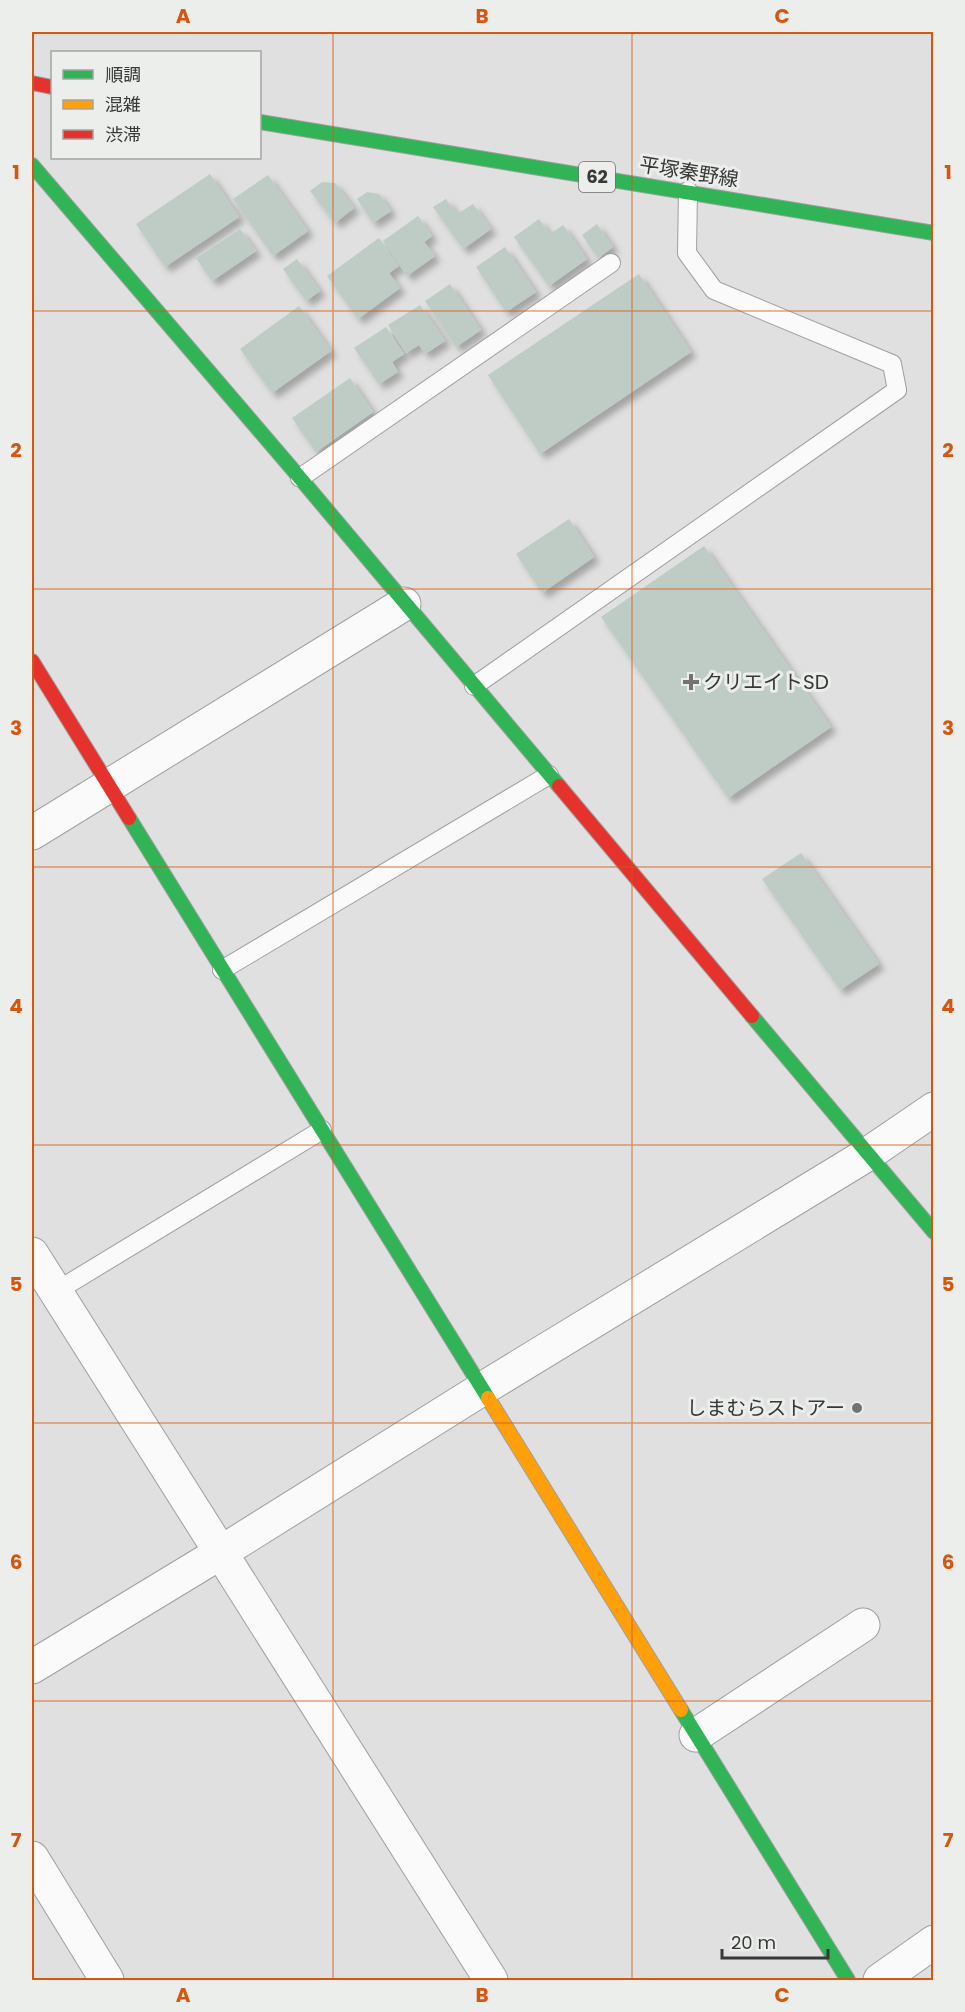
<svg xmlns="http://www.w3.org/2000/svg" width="965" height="2012" font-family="Poppins,'Noto Sans JP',sans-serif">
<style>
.building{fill:#bfccc5;filter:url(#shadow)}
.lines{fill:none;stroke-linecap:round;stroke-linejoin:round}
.lane-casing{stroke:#9e9f9e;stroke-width:20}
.street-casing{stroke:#9e9f9e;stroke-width:35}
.fast-casing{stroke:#9e9f9e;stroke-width:16}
.slow-casing{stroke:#9e9f9e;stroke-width:16}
.jam-casing{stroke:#9e9f9e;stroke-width:16}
.lane{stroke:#fafafa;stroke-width:18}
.street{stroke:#fafafa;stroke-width:33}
.fast{stroke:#30b455;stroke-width:14}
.slow{stroke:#ff9f0a;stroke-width:14}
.jam{stroke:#e5322d;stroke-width:14}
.grid{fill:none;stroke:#d65610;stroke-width:1.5;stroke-opacity:0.55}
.poi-dot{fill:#727372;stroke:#ebeeeb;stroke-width:2}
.labels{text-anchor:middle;stroke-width:6;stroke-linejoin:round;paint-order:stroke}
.shield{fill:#ebeeeb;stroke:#6d6f6d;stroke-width:1.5}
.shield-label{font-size:18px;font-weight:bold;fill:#373837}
.street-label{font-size:20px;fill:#373837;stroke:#ebeeeb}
.poi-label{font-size:20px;fill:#373837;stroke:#ebeeeb;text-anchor:start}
.neatline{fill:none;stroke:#d65610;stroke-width:2}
.grid-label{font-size:20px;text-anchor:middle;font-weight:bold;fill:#d65610}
</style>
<defs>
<filter id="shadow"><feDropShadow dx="5.5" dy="5.5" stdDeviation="3" flood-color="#0004"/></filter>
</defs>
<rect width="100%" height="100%" fill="#dfe0df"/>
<path class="building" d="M210 174 239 217 165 267 136 224Z
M268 175 308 231 273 256 233 199Z
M322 182 335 183 354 208 335 223 310 191Z
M367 192 379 194 391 211 373 223 357 199Z
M446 199 457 214 473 204 491 229 463 249 433 207Z
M418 216 432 236 424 242 435 256 407 276 383 241Z
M539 219 550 234 563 225 587 259 549 286 514 237Z
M597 224 613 247 598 258 582 235Z
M240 229 256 251 212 281 196 258Z
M379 238 399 266 389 273 400 288 358 319 327 276Z
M505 247 536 292 506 312 476 267Z
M297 259 320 291 306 301 283 269Z
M639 274 691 352 540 454 488 375Z
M450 284 481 330 456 347 425 301Z
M420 305 445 341 425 354 419 345 406 353 388 325Z
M299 306 331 351 272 393 240 349Z
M386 327 404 354 392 362 398 372 379 384 354 348Z
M350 378 373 412 316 452 292 418Z
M569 519 594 557 542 593 516 554Z
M704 546 831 727 728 798 601 617Z
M801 853 879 964 840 990 762 879Z"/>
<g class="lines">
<defs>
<path id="lane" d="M300 478 611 263
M474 686 897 390 892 364 714 290 687 253 688 191
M222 970 549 775
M55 1292 322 1130"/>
<path id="street" d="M32 833 404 604
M32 1254 491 1980
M32 1667 220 1553 482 1389 868 1154 934 1109
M696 1735 863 1625
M32 1858 107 1980
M880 1980 934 1942"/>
<path id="fast" d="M260 122 934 233
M32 165 300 478 559 786
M129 818 488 1398
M752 1016 934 1232
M681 1710 848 1980"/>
<path id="slow" d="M488 1398 681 1710"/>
<path id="jam" d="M32 83 52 87
M32 661 129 818
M559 786 752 1016"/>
</defs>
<use href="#lane" class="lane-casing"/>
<use href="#street" class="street-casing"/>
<use href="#fast" class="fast-casing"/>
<use href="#slow" class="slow-casing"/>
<use href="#jam" class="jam-casing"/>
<use href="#lane" class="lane"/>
<use href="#street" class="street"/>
<use href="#fast" class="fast"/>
<use href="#slow" class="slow"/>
<use href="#jam" class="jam"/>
</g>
<path class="grid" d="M333 32V1980M632 32V1980M32 311H934M32 589H934M32 867H934M32 1145H934M32 1423H934M32 1701H934"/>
<g class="poi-dot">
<path d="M688 673h6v6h6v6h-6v6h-6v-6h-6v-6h6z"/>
<circle cx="857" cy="1408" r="6"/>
</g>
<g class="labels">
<rect class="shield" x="579" y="162" width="36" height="30" rx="4.5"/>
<g class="shield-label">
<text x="597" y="183">62</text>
</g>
<g class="street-label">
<text transform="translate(689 172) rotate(9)" y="7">平塚秦野線</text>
</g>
<g class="poi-label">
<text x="703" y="689">クリエイトSD</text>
<text x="845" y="1415" text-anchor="end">しまむらストアー</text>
</g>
</g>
<rect width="965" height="2012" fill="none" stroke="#ebeeeb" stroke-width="66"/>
<rect x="51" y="51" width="210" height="108" fill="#ebeeeb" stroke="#a3a5a3" stroke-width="1.5"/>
<rect x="63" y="70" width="30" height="9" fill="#30b455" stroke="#a3a5a3" stroke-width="1.5"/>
<text x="105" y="81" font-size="18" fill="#373837">順調</text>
<rect x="63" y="100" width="30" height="9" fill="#ff9f0a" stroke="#a3a5a3" stroke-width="1.5"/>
<text x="105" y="111" font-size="18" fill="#373837">混雑</text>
<rect x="63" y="130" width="30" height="9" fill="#e5322d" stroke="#a3a5a3" stroke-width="1.5"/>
<text x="105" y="141" font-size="18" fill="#373837">渋滞</text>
<path d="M722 1949v9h106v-9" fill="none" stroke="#373837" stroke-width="3"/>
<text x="731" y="1949" font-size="18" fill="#373837" stroke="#ebeeeb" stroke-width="4.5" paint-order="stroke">20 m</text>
<rect x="33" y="33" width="899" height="1946" class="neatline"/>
<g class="grid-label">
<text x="183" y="23">A</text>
<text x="482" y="23">B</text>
<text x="782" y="23">C</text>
<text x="16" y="179">1</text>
<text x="948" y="179">1</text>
<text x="16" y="457">2</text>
<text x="948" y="457">2</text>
<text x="16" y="735">3</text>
<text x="948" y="735">3</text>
<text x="16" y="1013">4</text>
<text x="948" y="1013">4</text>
<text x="16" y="1291">5</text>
<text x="948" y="1291">5</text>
<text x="16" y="1569">6</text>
<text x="948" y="1569">6</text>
<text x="16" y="1847">7</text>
<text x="948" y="1847">7</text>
<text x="183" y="2002">A</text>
<text x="482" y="2002">B</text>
<text x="782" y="2002">C</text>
</g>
</svg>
